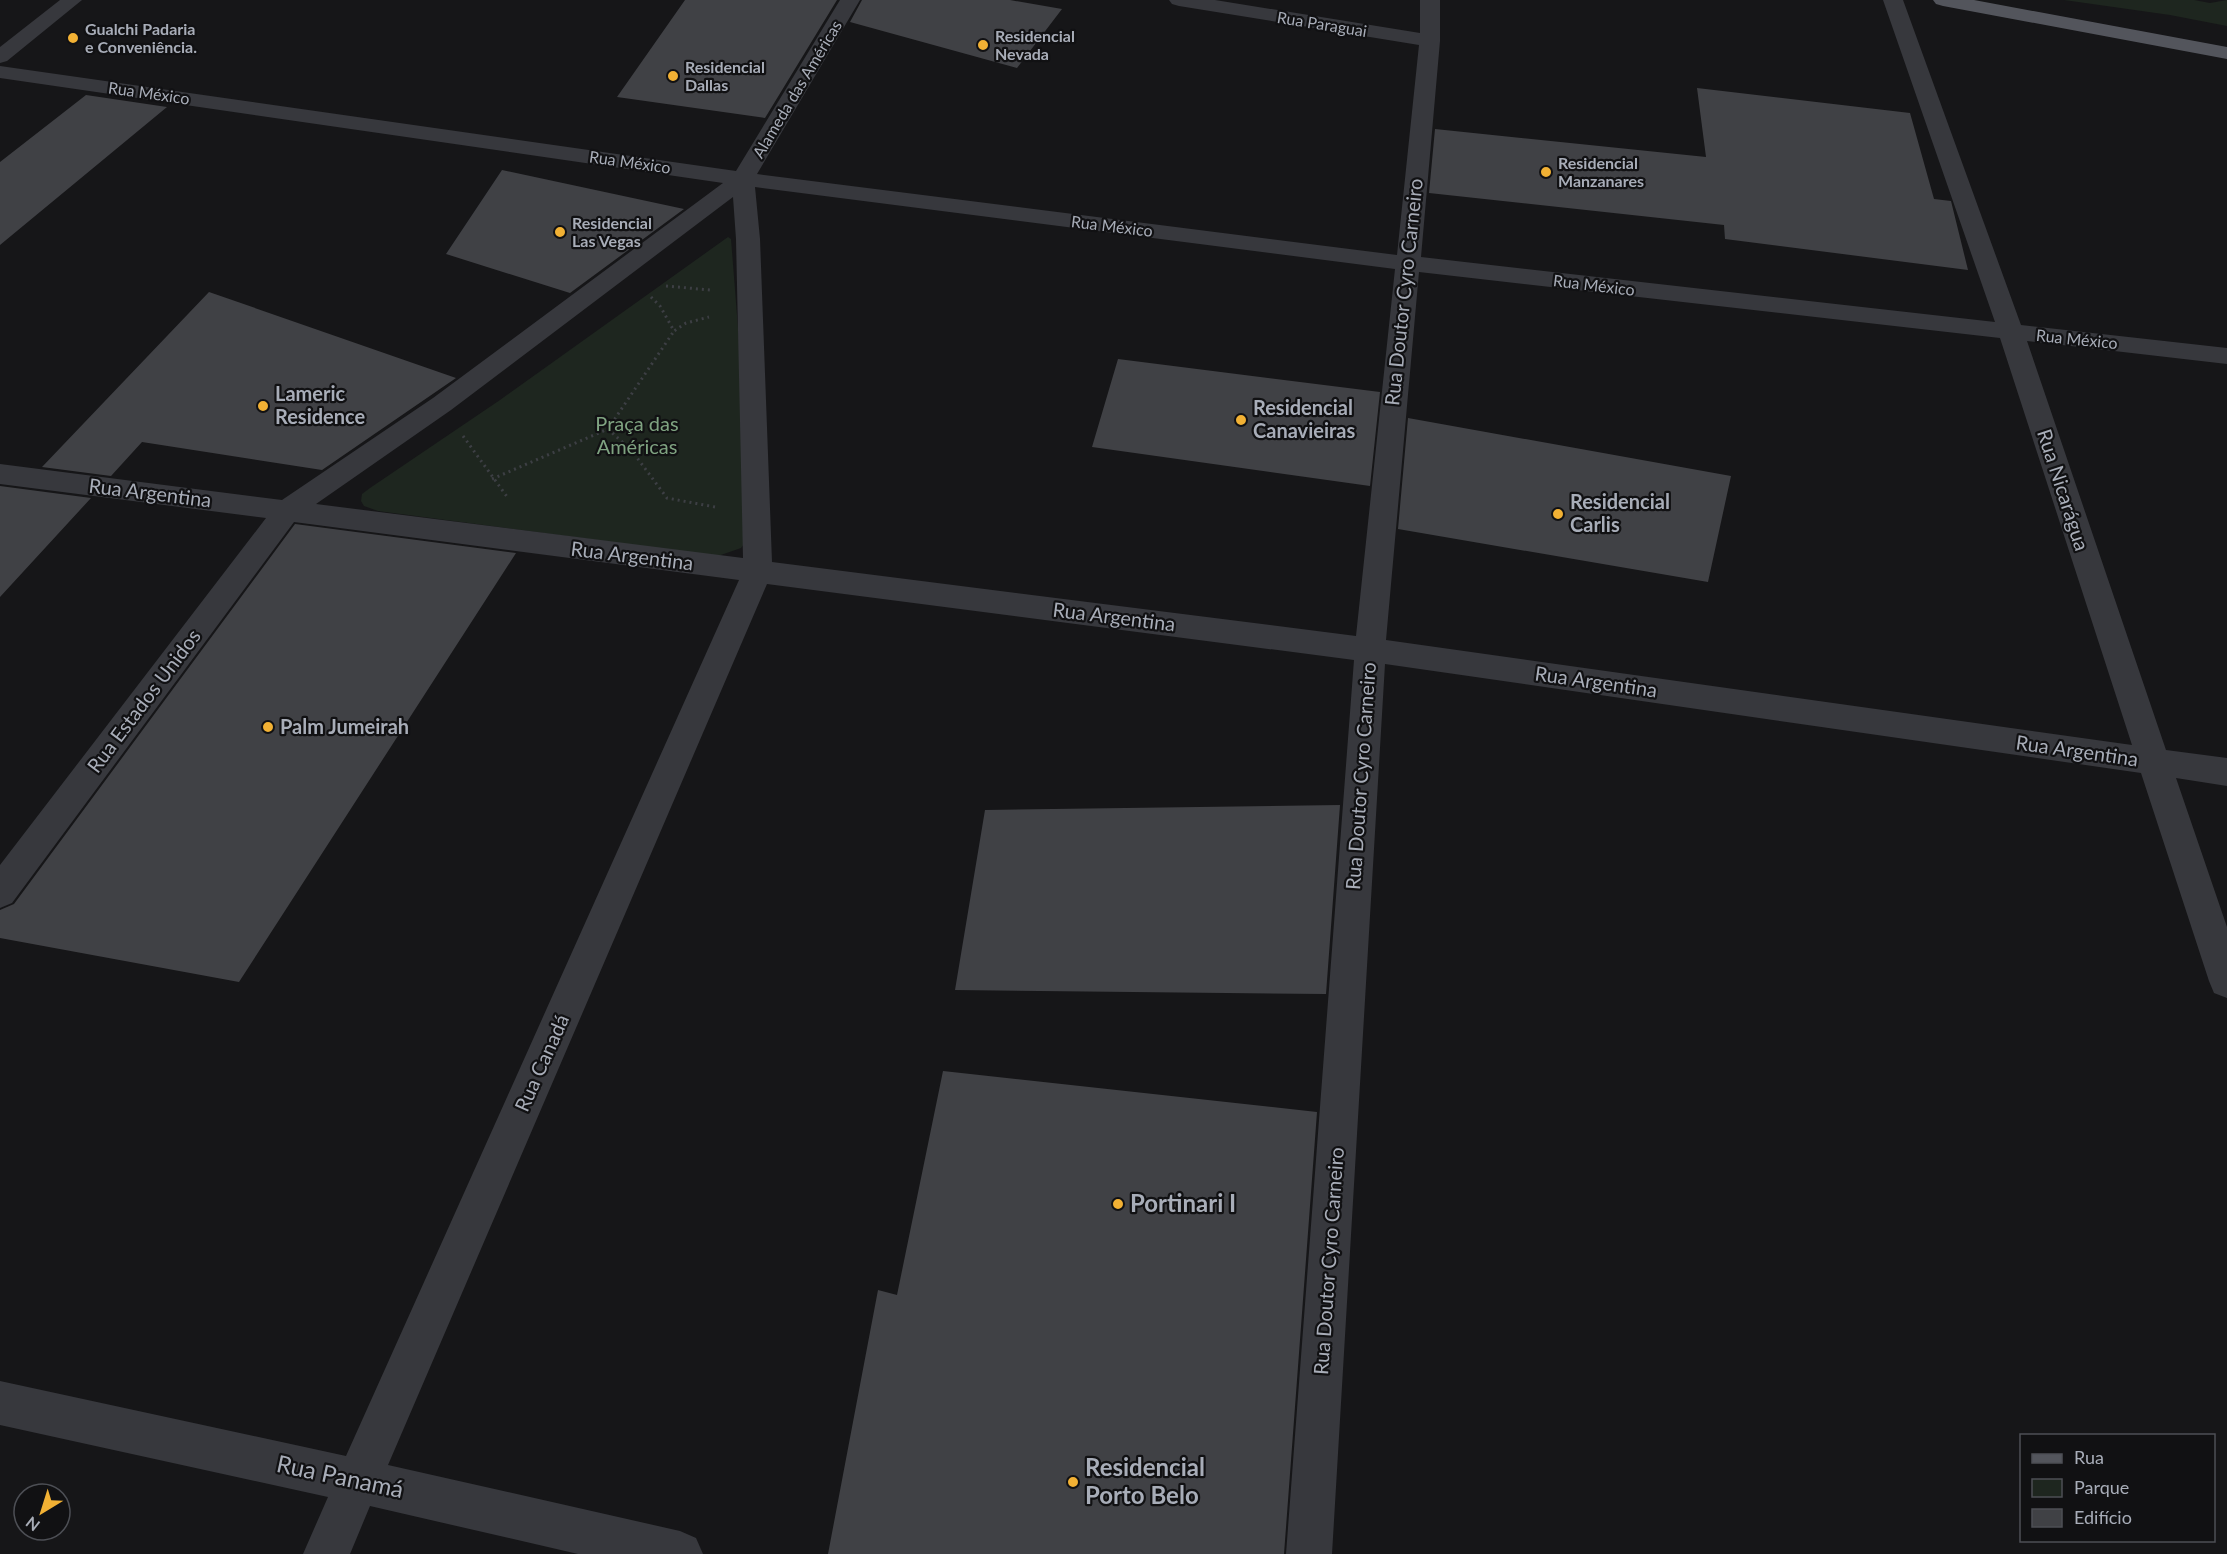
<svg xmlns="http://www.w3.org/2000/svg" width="2227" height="1554" font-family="Lato,sans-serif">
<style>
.green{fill:#1e261f}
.building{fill:#404145}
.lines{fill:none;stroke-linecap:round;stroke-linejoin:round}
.path{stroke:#3d3f44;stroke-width:3;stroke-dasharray:2 4;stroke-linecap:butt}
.minor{fill:#37383d;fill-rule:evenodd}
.major{fill:#53555c;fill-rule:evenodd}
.poi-dot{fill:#f2b134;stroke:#111113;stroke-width:2}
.labels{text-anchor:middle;stroke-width:4.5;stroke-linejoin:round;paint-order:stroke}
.far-street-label{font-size:16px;fill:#a8adb8;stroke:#111113}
.far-poi-label{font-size:16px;font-weight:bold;fill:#a8adb8;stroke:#111113;text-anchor:start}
.street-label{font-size:20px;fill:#a8adb8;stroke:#111113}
.poi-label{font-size:20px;font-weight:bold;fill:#a8adb8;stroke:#111113;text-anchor:start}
.park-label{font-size:20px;fill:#7fa381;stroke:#111113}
.near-poi-label{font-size:24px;font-weight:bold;fill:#a8adb8;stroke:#111113;text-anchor:start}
.near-street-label{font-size:24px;fill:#a8adb8;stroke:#111113}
</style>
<rect width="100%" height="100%" fill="#161618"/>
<path class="green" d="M2064 0H2194L2210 3 2227 0V26L2170 15Z
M728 237 731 239 754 531 741 548 718 556 378 511 364 506 361 501 362 494 370 488 500 400Z"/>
<path class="building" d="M685 0H837L765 118 617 97Z
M862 0H1010L1062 9 1017 68 850 22Z
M1697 88 1910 113 1934 199 1951 201 1968 270 1725 239 1724 225 1429 193 1435 129 1706 157Z
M86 95 167 107 0 245V162Z
M502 170 684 209 570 293 446 254Z
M209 292 456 378 322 470 142 442 111 476 42 467Z
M1118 359 1380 392 1370 486 1092 447Z
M1408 418 1731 476 1708 582 1398 529Z
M0 486 91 498 0 597Z
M295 524 516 553 239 982 0 938V910L14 904Z
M1340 805 1326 994 955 990 985 810Z
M943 1071 1317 1112 1284 1554H828L878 1290 897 1295Z"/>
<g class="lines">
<path class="path" d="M666 286 710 290
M651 297 660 306 674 331 686 323 709 317
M608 429 632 451 667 498 715 507
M463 436 508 498
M492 479 608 429 674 331"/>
<path class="minor" d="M60 0H82L7 61 0 63V47Z
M840 0H860L757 174 1397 255 1419 45 1179 6 1172 4 1169 0H1215L1420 33V0H1440V41L1421 257 1995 322 1883 0H1903L2021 325 2227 348V364L2027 341 2166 750 2227 758V786L2176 778 2227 927V998L2214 993 2209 981 2141 773 1385 664 1332 1554H1286L1354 660 767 584 388 1465 680 1531 696 1538 703 1554H578L370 1506 350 1554H303L328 1497 0 1425V1381L346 1456 739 580 294 522 12 903 0 908V865L266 518 0 484V464L282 500 433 398 723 183 0 78V66L736 171ZM755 187 1395 269 1356 636 772 562 760 239ZM733 197 736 239 743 558 316 504 451 410ZM1419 272 2000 338 2132 745 1386 640Z"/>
<path class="major" d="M1933 0H1974L2227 47V59L1943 6 1936 4Z"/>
</g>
<g class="poi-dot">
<circle cx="73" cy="38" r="6"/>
<circle cx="983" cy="45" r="6"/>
<circle cx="673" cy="76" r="6"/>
<circle cx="1546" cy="172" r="6"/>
<circle cx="560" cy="232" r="6"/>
<circle cx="263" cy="406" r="6"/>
<circle cx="1241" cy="420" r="6"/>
<circle cx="1558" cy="514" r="6"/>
<circle cx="268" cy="727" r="6"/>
<circle cx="1118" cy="1204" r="6"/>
<circle cx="1073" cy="1482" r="6"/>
</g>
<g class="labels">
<g class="far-street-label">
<text transform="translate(1322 24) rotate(9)" y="6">Rua Paraguai</text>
<text transform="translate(797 89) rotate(-59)" y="6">Alameda das Américas</text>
<text transform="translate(149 93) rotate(8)" y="6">Rua México</text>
<text transform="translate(630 162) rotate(8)" y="6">Rua México</text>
<text transform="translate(1112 226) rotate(7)" y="6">Rua México</text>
<text transform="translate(1594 285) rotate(7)" y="6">Rua México</text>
<text transform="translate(2077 339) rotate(6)" y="6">Rua México</text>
</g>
<g class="far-poi-label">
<text x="85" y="35">Gualchi Padaria<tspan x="85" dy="18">e Conveniência.</tspan></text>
<text x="995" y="42">Residencial<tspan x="995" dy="18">Nevada</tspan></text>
<text x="685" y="73">Residencial<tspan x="685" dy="18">Dallas</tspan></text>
<text x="1558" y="169">Residencial<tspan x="1558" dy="18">Manzanares</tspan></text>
<text x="572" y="229">Residencial<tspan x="572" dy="18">Las Vegas</tspan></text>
</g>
<g class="street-label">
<text transform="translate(1404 292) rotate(-84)" y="7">Rua Doutor Cyro Carneiro</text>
<text transform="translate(2063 490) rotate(72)" y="7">Rua Nicarágua</text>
<text transform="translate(150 493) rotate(7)" y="7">Rua Argentina</text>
<text transform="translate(632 556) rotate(7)" y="7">Rua Argentina</text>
<text transform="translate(1114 617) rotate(7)" y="7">Rua Argentina</text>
<text transform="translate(1596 682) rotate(8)" y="7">Rua Argentina</text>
<text transform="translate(144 701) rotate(-53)" y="7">Rua Estados Unidos</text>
<text transform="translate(2077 751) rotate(8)" y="7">Rua Argentina</text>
<text transform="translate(1361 776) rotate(-86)" y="7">Rua Doutor Cyro Carneiro</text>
<text transform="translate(542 1063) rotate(-66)" y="7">Rua Canadá</text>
<text transform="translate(1329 1261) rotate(-86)" y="7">Rua Doutor Cyro Carneiro</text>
</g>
<g class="poi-label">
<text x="275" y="401">Lameric<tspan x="275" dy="23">Residence</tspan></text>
<text x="1253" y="415">Residencial<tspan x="1253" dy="23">Canavieiras</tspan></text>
<text x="1570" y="509">Residencial<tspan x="1570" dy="23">Carlis</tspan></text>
<text x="280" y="734">Palm Jumeirah</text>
</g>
<g class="park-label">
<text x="637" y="431">Praça das<tspan x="637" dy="23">Américas</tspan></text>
</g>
<g class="near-poi-label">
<text x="1130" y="1212">Portinari I</text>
<text x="1085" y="1476">Residencial<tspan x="1085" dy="28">Porto Belo</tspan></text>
</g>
<g class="near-street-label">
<text transform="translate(340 1477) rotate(12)" y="8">Rua Panamá</text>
</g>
</g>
<rect x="2020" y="1434" width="195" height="108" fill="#111113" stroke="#4d4f55" stroke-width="1.5"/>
<rect x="2032" y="1454" width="30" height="9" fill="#53555c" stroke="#4d4f55" stroke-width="1.5"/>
<text x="2074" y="1464" font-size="18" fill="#a8adb8">Rua</text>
<rect x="2032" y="1479" width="30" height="18" fill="#1e261f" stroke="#4d4f55" stroke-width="1.5"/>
<text x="2074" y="1494" font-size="18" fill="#a8adb8">Parque</text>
<rect x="2032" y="1509" width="30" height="18" fill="#404145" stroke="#4d4f55" stroke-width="1.5"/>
<text x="2074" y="1524" font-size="18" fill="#a8adb8">Edifício</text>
<g transform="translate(42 1512) rotate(218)"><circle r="28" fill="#111113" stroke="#4d4f55" stroke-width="1.5"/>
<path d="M0-4.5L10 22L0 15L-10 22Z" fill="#f2b134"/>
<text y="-9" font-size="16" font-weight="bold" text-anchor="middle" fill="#a8adb8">N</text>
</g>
</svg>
